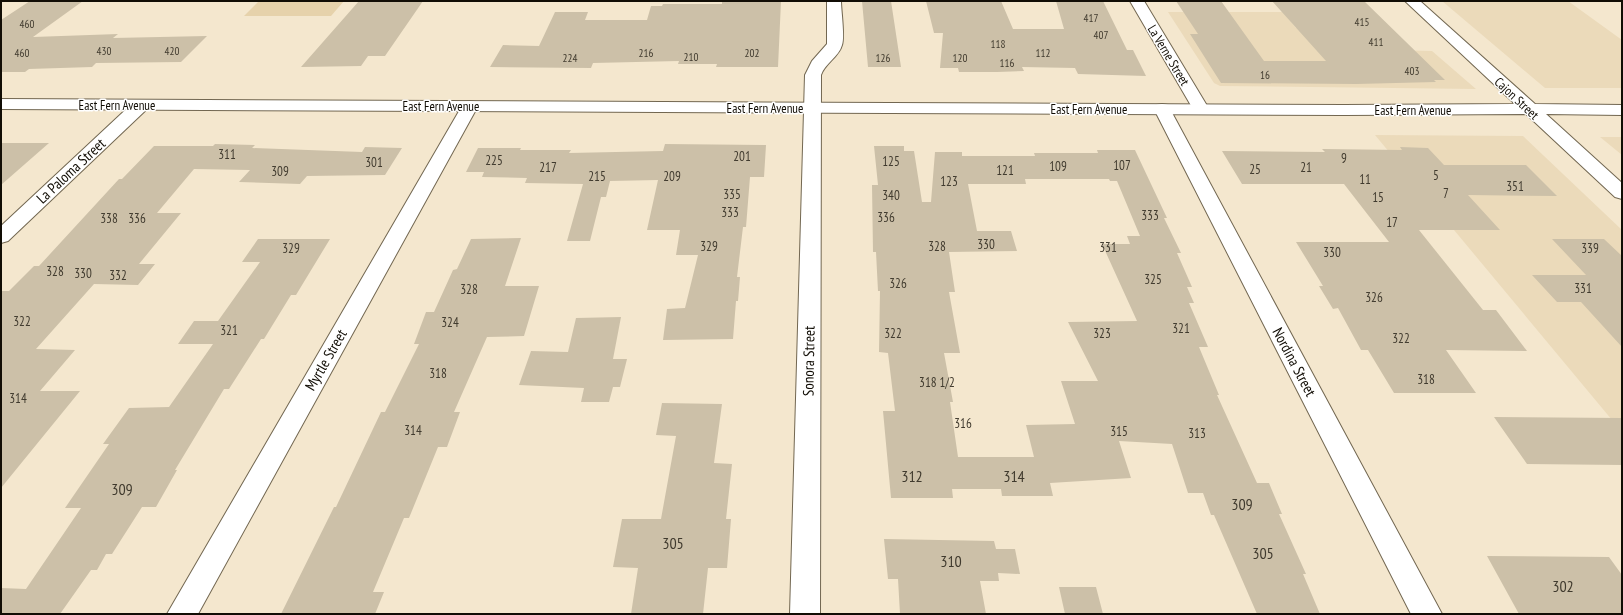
<svg xmlns="http://www.w3.org/2000/svg" width="1623" height="615" font-family="'PT Sans Narrow',sans-serif">
<style>
.built{fill:#ebdaba}
.green{fill:#e6d2ab}
.building{fill:#ccc0a8;fill-rule:evenodd}
.lines{fill:none;stroke-linecap:round;stroke-linejoin:round}
.minor-casing{stroke:#726751;stroke-width:2}
.tertiary-casing{stroke:#726751;stroke-width:2}
.minor{fill:#fff;fill-rule:evenodd}
.tertiary{fill:#fff;fill-rule:evenodd}
.labels{text-anchor:middle;stroke-width:3;stroke-linejoin:round;paint-order:stroke}
.far-number-label{font-size:11px;fill:#403a2e}
.far-street-label{font-size:13px;fill:#110d05;stroke:#fff}
.number-label{font-size:13px;fill:#403a2e}
.street-label{font-size:15px;fill:#110d05;stroke:#fff}
.near-number-label{font-size:16px;fill:#403a2e}
</style>
<rect width="100%" height="100%" fill="#f4e7ce"/>
<path class="built" d="M1442 1H1568L1622 40V88H1545Z
M1168 12H1283L1296 28H1328L1348 49 1432 51 1476 89 1220 86 1214 83Z
M1375 135 1523 136 1622 230V432Z
M1600 137H1622V155Z"/>
<path class="green" d="M259 1H344L331 16H244Z"/>
<path class="building" d="M30 1H83L33 37 118 34 113 38 207 36 181 62 96 63 92 67 29 69 25 72H1V20Z
M359 1H423L385 56H368L361 66 301 67Z
M722 1H781L778 67H716L717 64H678L679 61 593 63 591 68 490 67 503 45 539 46 555 12H588L585 20H647L651 6H662L663 4H722Z
M862 1H891L901 67H868Z
M926 1H1001L1013 29H1064L1056 1H1103L1127 50H1133L1146 76 1078 74 1075 68 1022 67 1024 71 997 72H959L958 68H940L943 33H934Z
M1176 1H1221L1264 61H1326L1272 1H1364L1445 80H1434L1436 82 1356 84 1221 83 1190 34H1198Z
M1 143H49L1 185Z
M215 144 255 145 252 148 362 152 365 147 402 148 385 175 307 176 300 184 239 182 250 170 194 169 157 213H181L139 264H155L138 285 94 284 36 349 75 350 40 391H80L1 488V291H9L34 266H39L119 179H122L154 146H213Z
M665 144 766 145 764 177H750L746 227H743L737 277H740L738 301H736L733 339 663 340 667 309 685 308 698 255H676L680 230H647L658 180 610 181 606 197H601L590 241H567L583 184 525 183 527 178 482 177 484 172H466L478 148H521L520 150H571L569 153 663 151Z
M874 146H904V151H914L922 202H931L935 152H962V156H1035L1034 153H1098L1097 150H1135L1167 218H1164L1181 253H1177L1192 287H1187L1194 303H1189L1208 347H1199L1219 395H1217L1257 483H1269L1282 514H1279L1306 574H1303L1320 614H1257L1214 515H1211L1203 493H1188L1172 444 1119 441 1131 478 1050 483 1053 496H1002L1001 489H952L953 498H891L883 411H895L888 353 879 352 880 291H878L876 252H873L872 185H878ZM1025 179H1109L1110 181H1117L1140 236H1127L1130 244H1102L1137 321 1068 322 1098 381H1061L1075 424 1026 425 1034 457H958L950 402H953L944 353H960L949 292H955L949 252 1017 251 1011 231H977L968 184H1026Z
M1400 147 1428 148 1444 165H1526L1557 196 1468 195 1500 230H1419L1483 310H1496L1527 351 1446 350 1476 393H1394L1368 350H1361L1338 308 1333 309 1319 286H1323L1296 242H1389L1344 184H1242L1222 151 1325 152 1322 149 1402 150Z
M521 238 505 286H539L524 336 487 337 454 412H460L447 447H438L409 518H404L373 592H384L375 614H281L334 507H336L381 412H385L419 344H414L426 312H434L453 270 457 269 471 239Z
M258 239H330L296 295H291L264 339H261L229 389H224L175 470H177L156 507H142L112 554H106L97 570H91L60 614H1V588L26 589 81 508H65L109 444H103L129 408 169 407 213 344H178L194 321H218L260 262H242Z
M1552 239H1604L1622 256V347L1581 302H1557L1532 275H1586Z
M621 317 613 359H627L620 387H613L609 402H581L584 388 519 385 531 351 568 352 576 318Z
M662 403 722 404 714 463 732 464 726 519H731L727 568H708L703 614H631L638 568 613 567 622 519H661L676 436 656 435Z
M1494 417 1622 418V465L1527 464Z
M884 539 994 541 996 549H1015L1020 574 998 573 999 581H980L986 614H900L898 579H888Z
M1487 556 1609 557 1622 575V614H1519Z
M1059 587H1096L1103 614H1065Z"/>
<g class="lines">
<defs>
<path id="minor" d="M827 1H841C841 11 845 36 842 45 839 57 825 63 821 75L820 614H790L805 75 812 61 827 44Z
M1130 1H1144L1209 109 1207 113 1201 114 1195 113 1193 109Z
M141 100 147 101 149 105 147 109 8 241 1 243V226L135 101Z
M470 101 476 102 478 106 198 614H167L462 106 464 102Z
M1162 104 1168 105 1170 109 1442 614H1411L1154 109 1156 105Z"/>
<path id="tertiary" d="M1405 1H1420L1535 104 1622 105V115L1546 114 1622 183V199L1615 197 1526 114 1344 115 1 109V99L1344 105 1515 104Z"/>
</defs>
<use href="#minor" class="minor-casing"/>
<use href="#tertiary" class="tertiary-casing"/>
<use href="#minor" class="minor"/>
<use href="#tertiary" class="tertiary"/>
</g>
<g class="labels">
<g class="far-number-label">
<text x="1091" y="22">417</text>
<text x="1362" y="26">415</text>
<text x="27" y="28">460</text>
<text x="1101" y="39">407</text>
<text x="1376" y="46">411</text>
<text x="998" y="48">118</text>
<text x="104" y="55">430</text>
<text x="172" y="55">420</text>
<text x="22" y="57">460</text>
<text x="646" y="57">216</text>
<text x="752" y="57">202</text>
<text x="1043" y="57">112</text>
<text x="691" y="61">210</text>
<text x="570" y="62">224</text>
<text x="883" y="62">126</text>
<text x="960" y="62">120</text>
<text x="1007" y="67">116</text>
<text x="1412" y="75">403</text>
<text x="1265" y="79">16</text>
</g>
<g class="far-street-label">
<text transform="translate(1169 55) rotate(59)" y="5">La Verne Street</text>
<text transform="translate(1517 98) rotate(43)" y="5">Cajon Street</text>
<text x="117" y="110">East Fern Avenue</text>
<text x="441" y="111">East Fern Avenue</text>
<text x="765" y="113">East Fern Avenue</text>
<text x="1089" y="114">East Fern Avenue</text>
<text x="1413" y="115">East Fern Avenue</text>
</g>
<g class="number-label">
<text x="227" y="159">311</text>
<text x="742" y="161">201</text>
<text x="1344" y="163">9</text>
<text x="494" y="165">225</text>
<text x="891" y="166">125</text>
<text x="374" y="167">301</text>
<text x="1122" y="170">107</text>
<text x="1058" y="171">109</text>
<text x="548" y="172">217</text>
<text x="1306" y="172">21</text>
<text x="1255" y="174">25</text>
<text x="1005" y="175">121</text>
<text x="280" y="176">309</text>
<text x="1436" y="180">5</text>
<text x="597" y="181">215</text>
<text x="672" y="181">209</text>
<text x="1365" y="184">11</text>
<text x="949" y="186">123</text>
<text x="1515" y="191">351</text>
<text x="1446" y="198">7</text>
<text x="732" y="199">335</text>
<text x="891" y="200">340</text>
<text x="1378" y="202">15</text>
<text x="730" y="217">333</text>
<text x="1150" y="220">333</text>
<text x="886" y="222">336</text>
<text x="109" y="223">338</text>
<text x="137" y="223">336</text>
<text x="1392" y="227">17</text>
<text x="986" y="249">330</text>
<text x="709" y="251">329</text>
<text x="937" y="251">328</text>
<text x="1108" y="252">331</text>
<text x="291" y="253">329</text>
<text x="1590" y="253">339</text>
<text x="1332" y="257">330</text>
<text x="55" y="276">328</text>
<text x="83" y="278">330</text>
<text x="118" y="280">332</text>
<text x="1153" y="284">325</text>
<text x="898" y="288">326</text>
<text x="1583" y="293">331</text>
<text x="469" y="294">328</text>
<text x="1374" y="302">326</text>
<text x="22" y="326">322</text>
<text x="450" y="327">324</text>
<text x="1181" y="333">321</text>
<text x="229" y="335">321</text>
<text x="893" y="338">322</text>
<text x="1102" y="338">323</text>
<text x="1401" y="343">322</text>
<text x="438" y="378">318</text>
<text x="1426" y="384">318</text>
<text x="937" y="387">318 1/2</text>
<text x="18" y="403">314</text>
<text x="963" y="428">316</text>
<text x="413" y="435">314</text>
<text x="1119" y="436">315</text>
<text x="1197" y="438">313</text>
</g>
<g class="street-label">
<text transform="translate(71 171) rotate(-43)" y="5">La Paloma Street</text>
<text transform="translate(326 360) rotate(-60)" y="5">Myrtle Street</text>
<text transform="translate(809 361) rotate(-89)" y="5">Sonora Street</text>
<text transform="translate(1294 362) rotate(62)" y="5">Nordina Street</text>
</g>
<g class="near-number-label">
<text x="912" y="482">312</text>
<text x="1014" y="482">314</text>
<text x="122" y="495">309</text>
<text x="1242" y="510">309</text>
<text x="673" y="549">305</text>
<text x="1263" y="559">305</text>
<text x="951" y="567">310</text>
<text x="1563" y="592">302</text>
</g>
</g>
<rect width="1623" height="615" fill="none" stroke="#110d05" stroke-width="4"/>
</svg>
